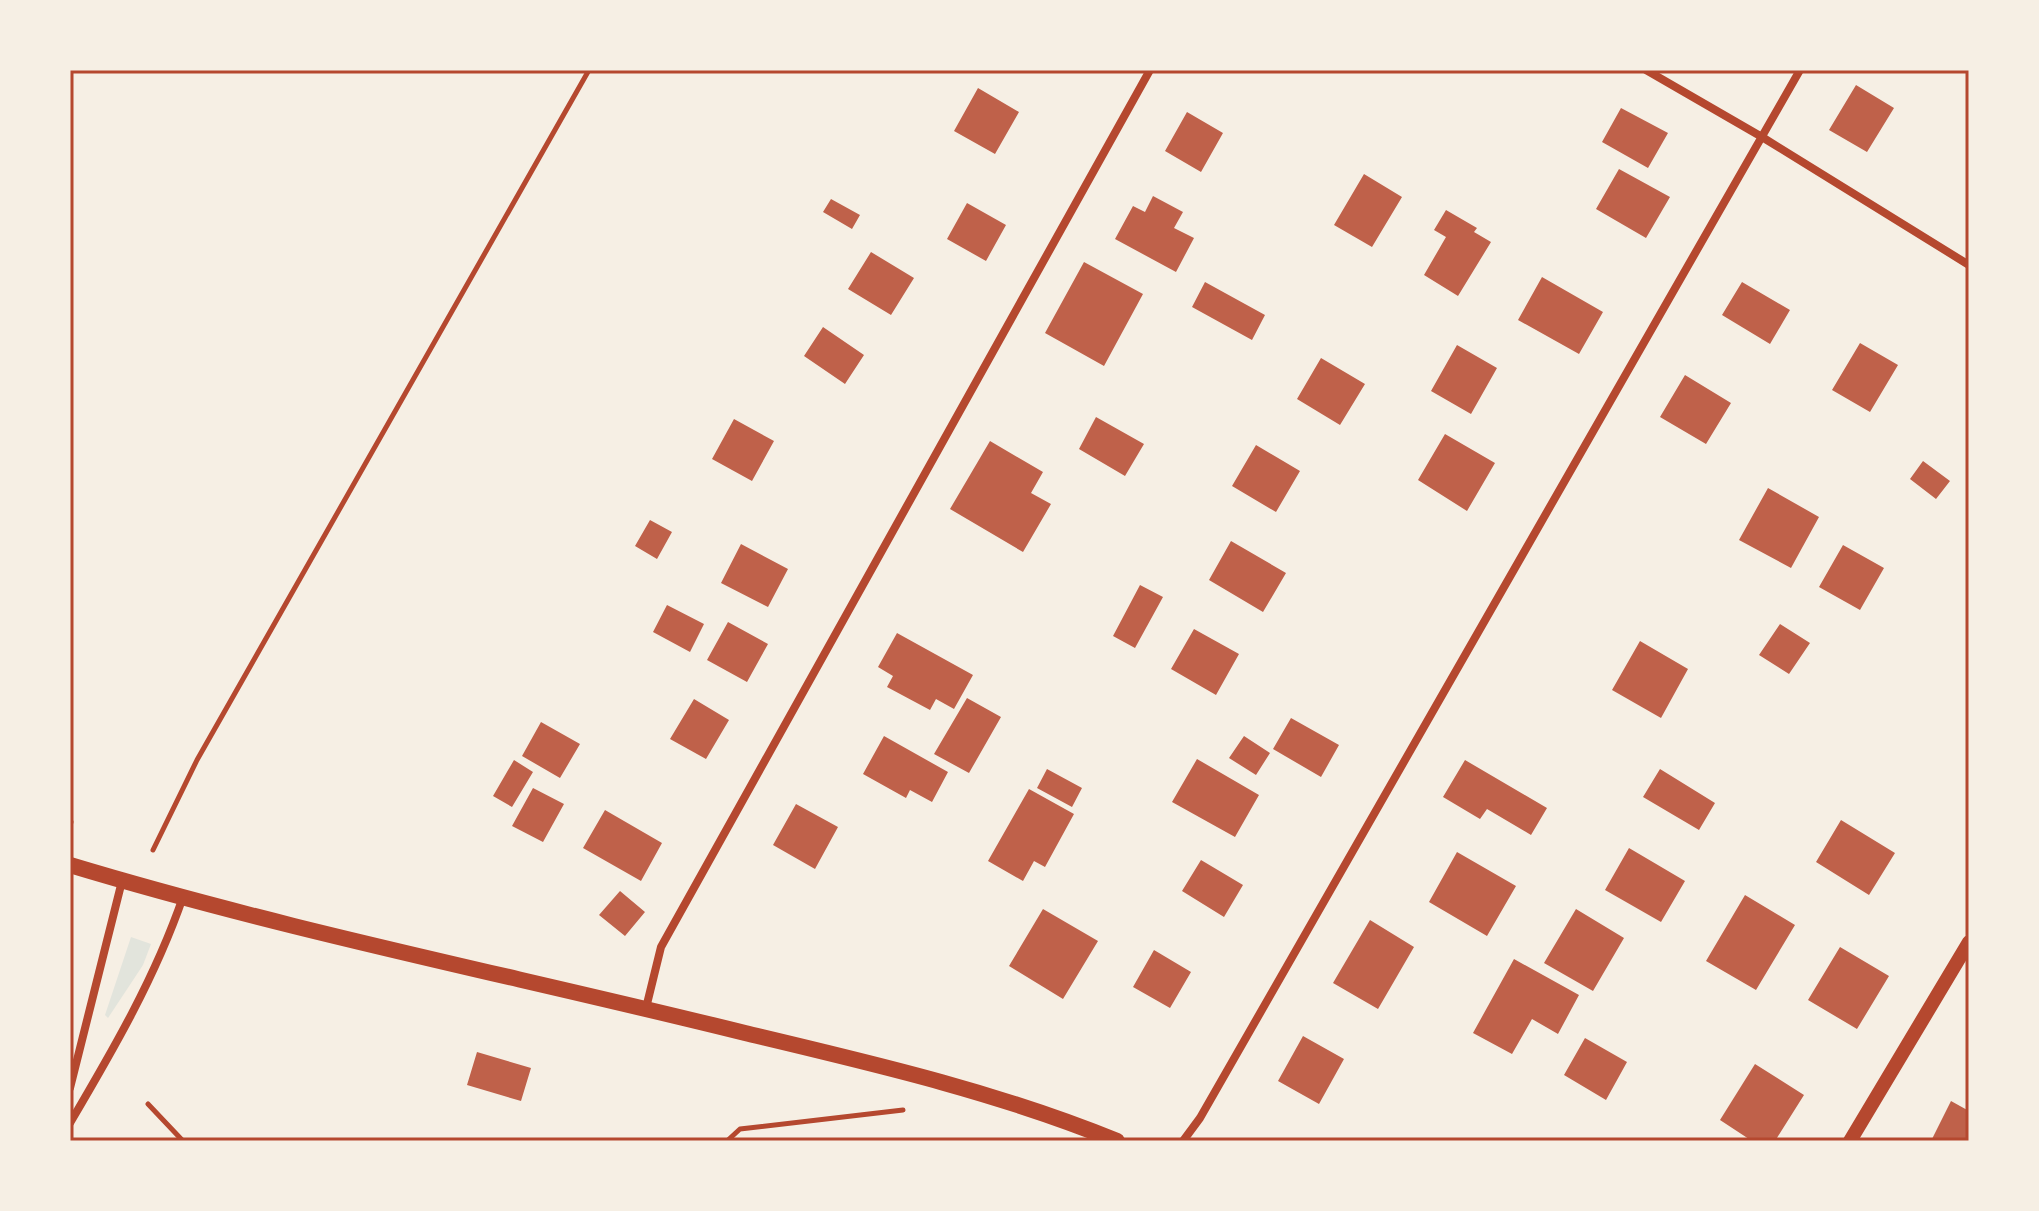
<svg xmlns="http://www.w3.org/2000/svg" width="2039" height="1211" font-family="'Noto Sans',sans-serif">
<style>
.green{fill:#e2e4dc}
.building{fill:#bf614a}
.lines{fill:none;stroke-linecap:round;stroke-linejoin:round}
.path{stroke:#b5482f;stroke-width:5}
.minor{stroke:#b5482f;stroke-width:8}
.tertiary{stroke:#b5482f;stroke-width:14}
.secondary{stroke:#b5482f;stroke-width:16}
.neatline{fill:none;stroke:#b5482f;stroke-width:3}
</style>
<rect width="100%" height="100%" fill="#f6efe4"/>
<path class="green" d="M131 937 151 944 143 965 108 1018 105 1015Z"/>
<path class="building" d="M1856 85 1894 108 1867 152 1829 130Z
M978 88 1019 112 995 154 954 131Z
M1621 108 1668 133 1648 168 1602 142Z
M1187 112 1223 133 1201 172 1165 151Z
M1619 169 1670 197 1646 238 1596 209Z
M1364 174 1402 197 1372 247 1334 225Z
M1153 196 1183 212 1174 228 1194 238 1176 272 1115 239 1133 206 1145 212Z
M831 199 860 215 852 229 823 212Z
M967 203 1006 225 986 261 947 239Z
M1446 210 1477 228 1474 232 1491 242 1458 296 1424 275 1446 237 1434 230Z
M871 252 914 278 891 315 848 289Z
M1084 262 1143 294 1104 366 1045 333Z
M1542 277 1603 312 1579 354 1518 320Z
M1205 282 1265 315 1252 340 1192 307Z
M1742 282 1790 310 1770 344 1722 315Z
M823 327 864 355 845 384 804 356Z
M1860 343 1898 365 1870 412 1832 390Z
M1457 345 1497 368 1471 414 1431 391Z
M1321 358 1365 384 1340 425 1297 399Z
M1685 375 1731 403 1706 444 1660 417Z
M1096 417 1144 444 1125 476 1079 449Z
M734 419 774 441 752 481 712 459Z
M1445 434 1495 463 1467 511 1418 480Z
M990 441 1043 472 1031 493 1051 504 1023 552 950 509Z
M1256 445 1300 471 1276 512 1232 486Z
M1923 461 1950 481 1936 499 1910 479Z
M1768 488 1819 517 1791 568 1739 540Z
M650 520 672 532 657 559 635 546Z
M1231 541 1286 573 1263 612 1209 580Z
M741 544 788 569 768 607 721 583Z
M1843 545 1884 568 1860 610 1819 587Z
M1140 585 1163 597 1135 648 1113 636Z
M667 605 704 624 690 652 653 632Z
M728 622 768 644 747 682 707 660Z
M1780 624 1810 643 1789 674 1759 655Z
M1194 629 1239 654 1216 695 1171 669Z
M897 633 973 675 954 709 936 699 930 710 887 687 893 676 878 667Z
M1640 641 1688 669 1661 718 1612 690Z
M967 698 1001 717 969 773 934 754Z
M694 699 729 720 706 759 670 739Z
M1291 718 1339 745 1321 777 1273 749Z
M541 722 580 744 560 778 522 756Z
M884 736 948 772 932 802 910 790 906 798 863 774Z
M1244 736 1270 753 1256 775 1229 758Z
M1197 759 1259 795 1235 837 1172 802Z
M514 760 533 772 512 807 493 796Z
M1465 760 1547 808 1531 835 1487 809 1480 819 1443 797Z
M1047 769 1082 788 1072 807 1037 788Z
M1660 769 1715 803 1699 830 1643 797Z
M533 788 564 804 543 842 512 826Z
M1029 789 1074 814 1045 867 1034 861 1023 881 988 861Z
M796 804 838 827 815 869 773 845Z
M605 810 662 843 641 881 583 848Z
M1841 820 1895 853 1869 895 1816 862Z
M1629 848 1685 881 1661 922 1605 890Z
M1457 852 1516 886 1487 936 1429 902Z
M1201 860 1243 885 1224 917 1182 891Z
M620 891 645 912 625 936 599 915Z
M1745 895 1795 925 1756 990 1706 961Z
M1043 909 1098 941 1063 999 1009 966Z
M1576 909 1624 938 1593 991 1544 963Z
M1370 920 1414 947 1378 1009 1333 983Z
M1840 947 1889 976 1857 1029 1808 1000Z
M1154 950 1191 972 1170 1008 1133 987Z
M1514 959 1579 995 1558 1034 1532 1019 1512 1054 1473 1033Z
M1303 1036 1344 1059 1319 1104 1278 1081Z
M1585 1038 1627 1062 1606 1100 1564 1075Z
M477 1052 531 1068 521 1101 467 1085Z
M1755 1064 1804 1095 1775 1141H1752L1720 1120Z
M1951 1101 1969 1111V1141H1931Z"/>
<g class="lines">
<path class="path" d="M70 826 71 822
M153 850 197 760 589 70
M148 1104 183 1141
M727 1141 740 1129 903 1110"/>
<path class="minor" d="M1646 70 1762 137 1969 265
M646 1008 661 947 1150 70
M70 1088 122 881
M70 1123C113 1050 155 978 183 897
M1183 1141 1200 1118 1800 70"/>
<path class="tertiary" d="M1850 1141 1969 942"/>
<path class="secondary" d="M70 865C292 932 520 977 745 1033 871 1063 997 1092 1117 1141"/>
</g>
<rect width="2039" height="1211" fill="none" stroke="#f6efe4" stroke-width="144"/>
<rect x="72" y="72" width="1895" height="1067" class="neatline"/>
</svg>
